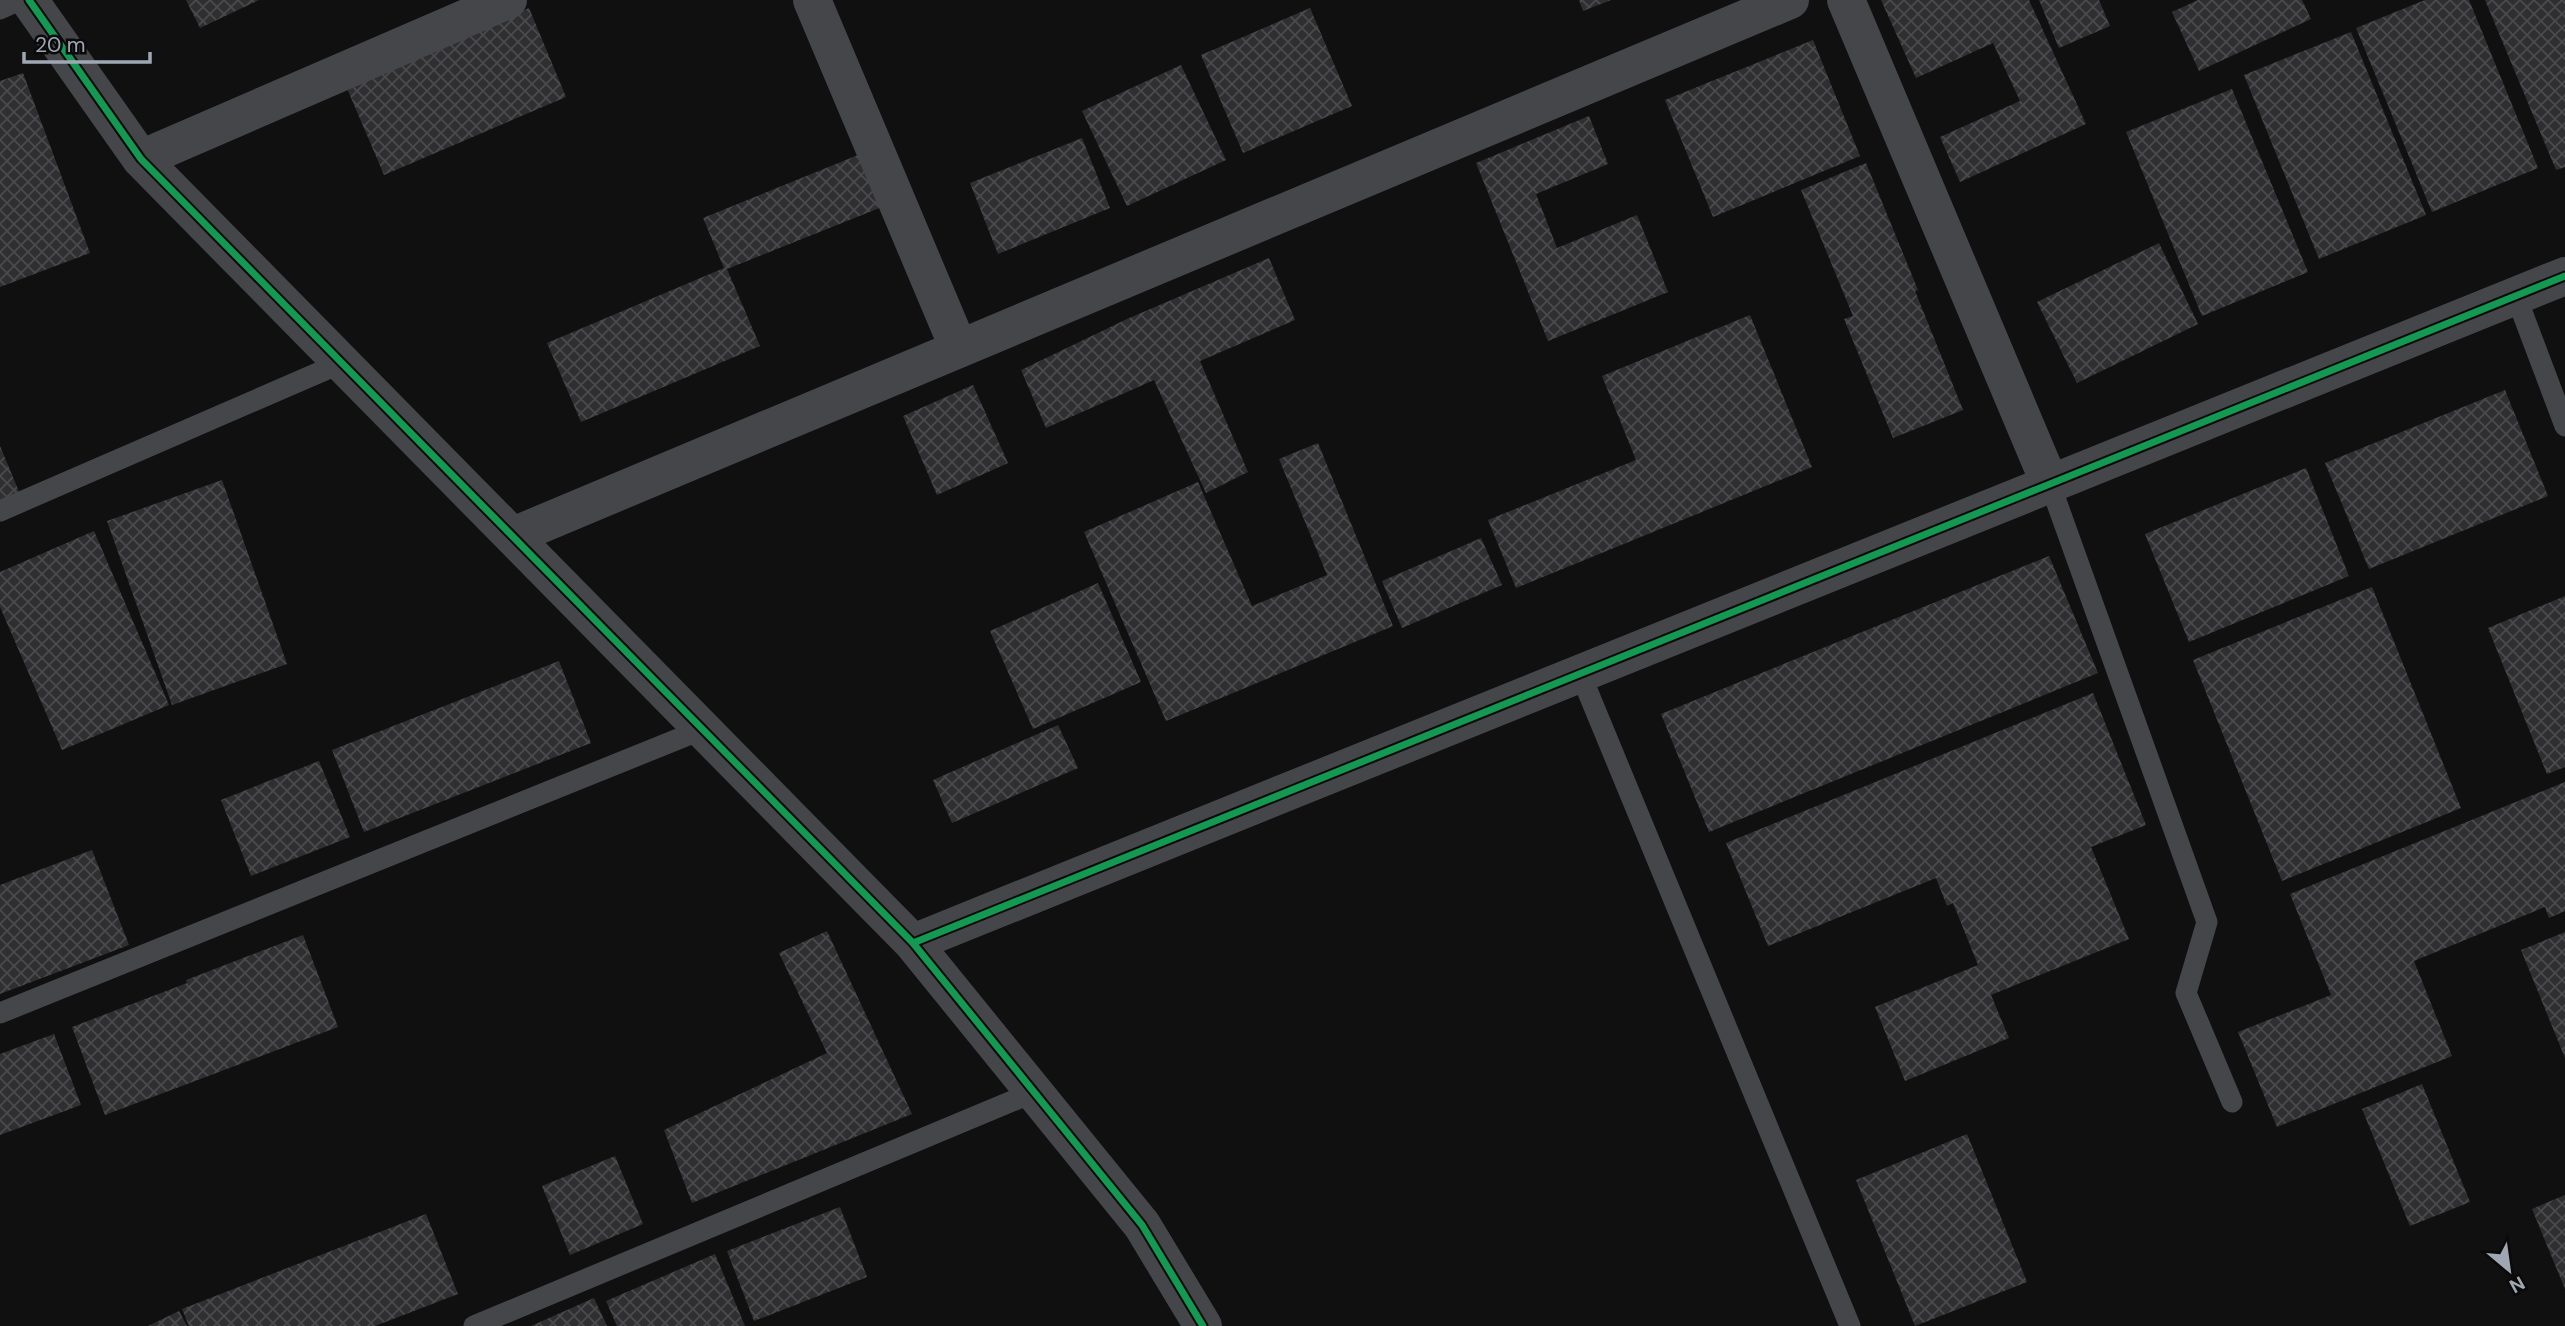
<svg xmlns="http://www.w3.org/2000/svg" width="2565" height="1326" font-family="'DM Sans',sans-serif">
<style>
.building{fill:url(#building-cross-hatch)}
.lines{fill:none;stroke-linecap:round;stroke-linejoin:round}
.lane{stroke:#444649;stroke-width:21}
.street{stroke:#444649;stroke-width:38}
.cycleway-casing{stroke:#0a0a0b;stroke-width:11}
.cycleway{stroke:#139951;stroke-width:7}
</style>
<defs>
<pattern id="building-cross-hatch" width="8" height="8" patternUnits="userSpaceOnUse" patternTransform="scale(1.75)"><rect width="8" height="8" fill="#2f2f31"/><path d="M0 0l8 8M0 8l8-8" fill="none" stroke="#4a4a4c"/></pattern>
</defs>
<rect width="100%" height="100%" fill="#101010"/>
<path class="building" d="M186 0H259L200 28Z
M1579 0H1611L1583 11Z
M1881 0H2029L2086 124 1960 182 1940 137 2020 101 1993 43 1916 78Z
M2039 0H2099L2110 26 2059 48Z
M2198 0H2302L2311 19 2199 71 2172 12Z
M2425 0H2469L2538 168 2432 212 2356 28Z
M2485 0H2565V167L2556 170Z
M529 8 566 97 384 175 346 86Z
M1310 8 1352 106 1243 153 1201 55Z
M2351 32 2426 215 2319 259 2244 75Z
M1813 40 1860 156 1713 217 1665 100Z
M1181 65 1226 160 1127 206 1082 111Z
M23 73 90 253 0 287V81Z
M2232 89 2308 272 2202 316 2126 132Z
M1589 116 1608 164 1536 194 1557 248 1637 215 1668 292 1548 341 1476 163Z
M1082 138 1110 208 998 254 970 183Z
M885 144 907 197 727 269 760 346 581 422 547 343 724 268 703 218Z
M1866 163 1918 290 1915 291 1963 410 1893 438 1844 319 1853 316 1801 190Z
M2159 243 2198 324 2077 383 2037 302Z
M1269 258 1295 320 1200 361 1248 472 1206 493 1154 380 1046 428 1021 370 1127 319Z
M1750 315 1812 467 1516 588 1488 520 1636 460 1602 376Z
M973 385 1008 463 937 495 903 416Z
M2505 390 2548 496 2369 569 2325 463Z
M1318 443 1393 626 1166 721 1084 532 1198 482 1252 606 1327 575 1279 459Z
M0 446 20 494 0 503Z
M2306 468 2349 576 2189 642 2145 534Z
M222 480 287 664 172 705 107 521Z
M94 531 169 705 62 750 0 607V572Z
M1481 538 1502 585 1402 628 1382 581Z
M2049 556 2098 673 1709 832 1661 714Z
M1098 583 1141 682 1033 729 990 631Z
M2372 587 2461 808 2282 881 2193 660Z
M2565 596V767L2547 774 2488 628Z
M559 661 591 743 364 832 332 750Z
M2093 693 2146 825 2091 847 2129 939 1991 995 2009 1038 1905 1081 1875 1007 1978 965 1953 903 1947 906 1936 878 1768 946 1726 843Z
M1058 725 1078 768 952 823 933 780Z
M319 761 350 837 251 876 221 800Z
M2565 782V911L2549 918 2545 907 2414 961 2452 1056 2277 1127 2238 1032 2331 995 2290 894Z
M92 850 129 945 0 994V885Z
M827 931 912 1114 692 1203 664 1130 827 1053 779 953Z
M2565 932V1058L2521 950Z
M303 935 338 1027 105 1115 72 1027 187 983 186 980Z
M54 1034 81 1105 0 1135V1054Z
M2422 1084 2470 1202 2410 1226 2362 1109Z
M1967 1134 2027 1282 1915 1326 1856 1180Z
M615 1156 643 1224 570 1255 542 1186Z
M2565 1195V1289L2532 1209Z
M840 1207 867 1277 754 1321 727 1251Z
M426 1214 458 1294 375 1326H189L182 1309Z
M715 1254 745 1326H617L606 1301Z
M594 1298 607 1326H531Z
M179 1311 187 1326H148Z"/>
<g class="lines">
<path class="lane" d="M0 9 20 0
M2516 296 2565 426
M2050 484 2207 922 2186 993 2232 1102
M0 511 341 363
M1580 673 1850 1326
M0 1013 703 729
M474 1326 1034 1092"/>
<path class="street" d="M29 0 141 159 913 943 1142 1225 1203 1326
M812 0 959 349
M1846 0 2050 484
M141 159 508 0
M513 536 1790 0
M913 943 2565 276"/>
<defs>
<path id="cycleway" d="M29 0 141 159 913 943 1142 1225 1203 1326
M913 943 2565 276"/>
</defs>
<use href="#cycleway" class="cycleway-casing"/>
<use href="#cycleway" class="cycleway"/>
</g>
<g transform="translate(2509 1270) rotate(151)" stroke="#0a0a0b" stroke-width="5" paint-order="stroke">
<path d="M0-5L12 26L0 18L-12 26Z" fill="#9fa8b2"/>
<text y="-10" font-size="19" font-weight="bold" text-anchor="middle" fill="#9fa8b2">N</text>
</g>
<path d="M24 52v10h126v-10" fill="none" stroke="#9fa8b2" stroke-width="3.5"/>
<text x="35" y="52" font-size="21" fill="#9fa8b2" stroke="#0a0a0b" stroke-width="5" paint-order="stroke">20 m</text>
</svg>
